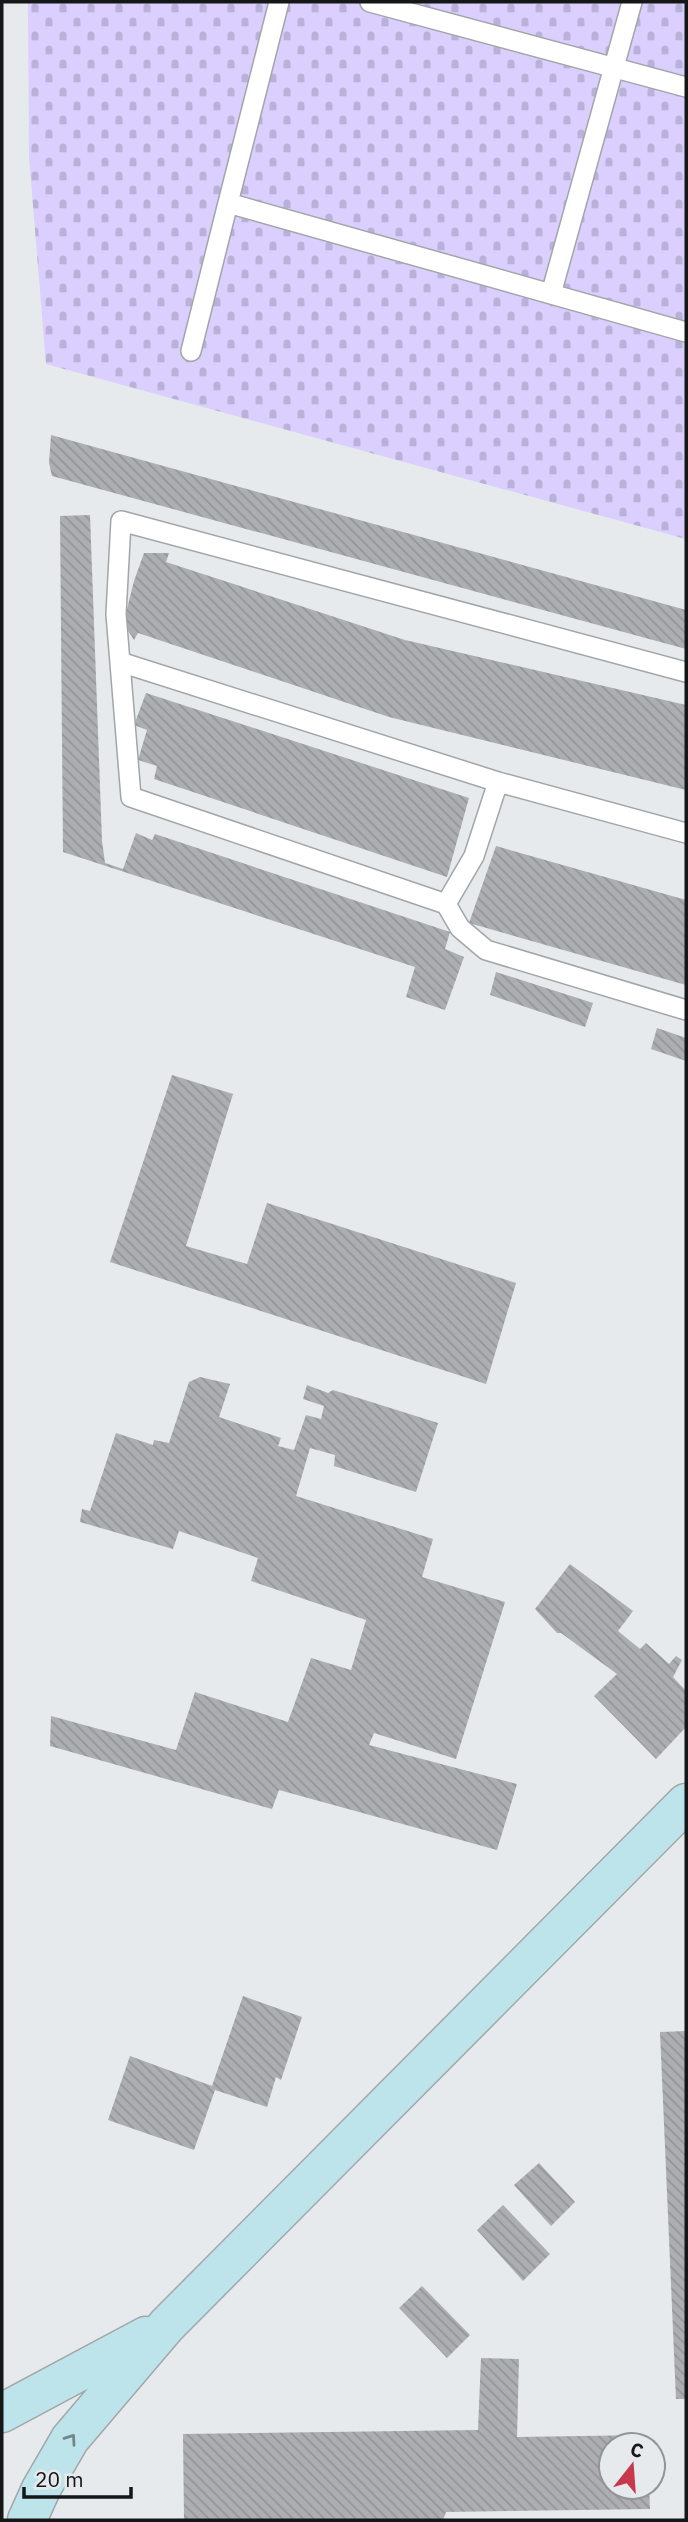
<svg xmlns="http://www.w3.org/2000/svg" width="688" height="2522" font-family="'IBM Plex Sans',sans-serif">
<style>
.cemetery{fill:url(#cemetery-stones)}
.building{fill:url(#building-back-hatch)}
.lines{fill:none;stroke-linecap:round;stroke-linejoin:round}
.lane-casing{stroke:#a2a6a8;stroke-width:22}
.secondary-casing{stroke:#a2a6a8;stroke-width:41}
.lane{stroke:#fff;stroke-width:19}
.secondary{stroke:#bee4eb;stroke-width:38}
.oneway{stroke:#72878c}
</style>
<defs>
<pattern id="cemetery-stones" width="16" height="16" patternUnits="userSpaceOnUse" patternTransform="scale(1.75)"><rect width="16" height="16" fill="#dacffe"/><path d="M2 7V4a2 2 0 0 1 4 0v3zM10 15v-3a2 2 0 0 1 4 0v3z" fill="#bab1d9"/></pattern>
<pattern id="building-back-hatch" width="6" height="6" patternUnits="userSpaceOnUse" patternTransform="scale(1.75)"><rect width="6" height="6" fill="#acaeb1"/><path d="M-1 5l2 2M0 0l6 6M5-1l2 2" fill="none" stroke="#939598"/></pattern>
</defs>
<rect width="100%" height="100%" fill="#e6eaed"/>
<path class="cemetery" d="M28 2H686V539L46 364 29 157Z"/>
<path class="building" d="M51 435 686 610V649L52 476 49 463Z
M90 515 102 841 105 863 123 869 136 833 152 840 155 834 450 932 445 949 464 957 445 1010 406 997 415 967 63 852 60 516Z
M144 553H169L166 562 405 640 686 705V790L389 717 138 633 134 640 127 629 125 617 134 581Z
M146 693 469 798 447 877 154 779 157 766 138 760 147 730 134 725Z
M496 846 686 900V985L469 923Z
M496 972 593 1003 585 1027 490 995Z
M657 1028 686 1038V1061L651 1049Z
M172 1075 233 1094 186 1246 247 1264 267 1203 516 1283 486 1384 110 1262Z
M200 1377 230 1384 219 1417 281 1438 278 1446 294 1450 306 1415 321 1419 324 1406 303 1399 307 1385 328 1393 333 1390 438 1423 416 1492 334 1466 335 1455 310 1448 296 1496 433 1539 422 1577 505 1602 456 1759 374 1733 369 1745 517 1784 497 1850 279 1790 272 1809 50 1746 51 1716 176 1750 195 1692 288 1722 311 1658 351 1670 366 1620 251 1581 258 1558 179 1531 173 1549 80 1522 82 1509 90 1511 116 1433 153 1445 154 1440 169 1443 189 1382Z
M570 1564 633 1611 618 1631 640 1649 646 1643 669 1664 676 1656 682 1660 673 1677 686 1691V1727L656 1759 594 1696 617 1674 561 1633H557L535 1609Z
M243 1996 302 2017 281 2080 276 2077 267 2107 215 2090 194 2150 108 2120 130 2056 212 2086Z
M686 2031V2399H676L660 2032Z
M539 2163 575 2202 551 2226 514 2185Z
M503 2205 550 2254 523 2281 477 2230Z
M422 2286 470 2335 447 2358 399 2308Z
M481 2358 519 2359 517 2437 647 2435V2445H611V2487H649L650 2509 446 2512 443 2520H184L183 2434 478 2430Z"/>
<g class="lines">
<defs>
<path id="lane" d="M370 2 686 87
M228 203 279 2
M551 294 632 2
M191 351 228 203 686 332
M120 662 498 782 686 833
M686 672 121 521 116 614 131 797 446 904 460 928 486 950 686 1010
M446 904 474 856 498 782"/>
<path id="secondary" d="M2 2413 146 2336
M27 2520 41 2489 70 2439 167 2325 686 1803"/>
</defs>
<use href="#lane" class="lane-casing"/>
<use href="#secondary" class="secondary-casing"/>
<use href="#lane" class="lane"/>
<use href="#secondary" class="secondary"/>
</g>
<defs><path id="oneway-chevron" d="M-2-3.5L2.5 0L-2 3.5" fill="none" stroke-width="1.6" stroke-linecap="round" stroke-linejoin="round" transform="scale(1.75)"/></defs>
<use class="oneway" href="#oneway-chevron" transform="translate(71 2439) rotate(-55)"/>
<rect width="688" height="2522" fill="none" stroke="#151617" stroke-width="7"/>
<g transform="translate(632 2466) rotate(17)"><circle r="33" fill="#e6eaed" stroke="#929597" stroke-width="2"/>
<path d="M0-5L12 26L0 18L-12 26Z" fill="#c8384c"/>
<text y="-10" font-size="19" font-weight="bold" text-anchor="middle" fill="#151617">С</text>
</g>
<path d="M24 2487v10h107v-10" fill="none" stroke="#151617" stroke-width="3.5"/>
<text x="35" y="2487" font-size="21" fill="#151617" stroke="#e6eaed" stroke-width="5" paint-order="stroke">20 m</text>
</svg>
